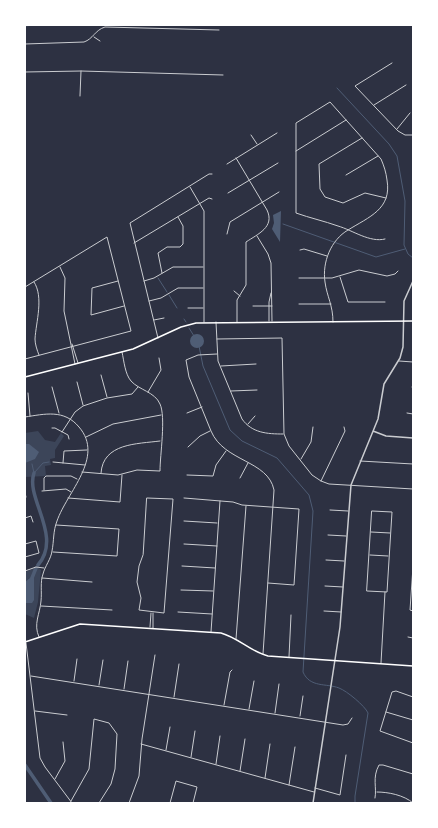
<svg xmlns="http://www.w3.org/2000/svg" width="438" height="828" font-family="Figtree,sans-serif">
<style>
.green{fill:#3c4559}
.water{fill:#4f5d75}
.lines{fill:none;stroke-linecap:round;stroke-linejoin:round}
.stream{stroke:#4f5d75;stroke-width:1}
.river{stroke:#4f5d75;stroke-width:3.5}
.minor{stroke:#caccd0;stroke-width:1}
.tertiary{stroke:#caccd0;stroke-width:1.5}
.secondary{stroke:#fff;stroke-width:1.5}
</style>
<rect width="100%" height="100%" fill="#2d3142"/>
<path class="green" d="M38 431 45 440 55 442 61 433 64 436 55 450V458L50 459 51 465 45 466 46 476 25 477V433Z
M35 568H39L41 570 38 602 34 618 25 614V572Z"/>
<path class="water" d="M281 211 280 242 272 229 274 223 273 215Z
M190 341a7 7 0 1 1 14 0a7 7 0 1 1-14 0Z
M25 444H29L39 452 35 459 25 463Z
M34 575V600L32 603H25V582Z"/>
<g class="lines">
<path class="stream" d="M25 26 34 25
M337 88 389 144 397 156 405 201 404 245 408 254 413 258
M283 224 376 257 405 249
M158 278 167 292
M169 295 177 308
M184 319 186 322
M189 328 194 336
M199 346 203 366 230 430 242 441 277 458 309 495 313 511 303 672C310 688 326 683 339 688 347 691 365 706 368 713L355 796V803
M32 464 34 473
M34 473 43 463 49 462"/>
<path class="river" d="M34 473C25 498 63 536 38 565
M32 578 36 568
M25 765 51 803"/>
<path class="minor" d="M94 37 100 41
M25 44 84 42C93 39 95 30 105 27L219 30
M392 63 355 86 398 131 405 135H413
M25 72 81 71 223 75
M80 96 81 71
M374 105 406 85
M397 129 410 113
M251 135 257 144
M362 138 319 164 320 189 325 197 343 203 365 193 386 198
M296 151 346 120
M236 158 267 210C275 227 258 234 246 242V285L237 300V322
M227 164 277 133
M346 175 378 156
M190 187 204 211V322
M228 193 278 163
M227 234 230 222 279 192
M257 236 268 254 271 263 272 321
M134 243 209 198 212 199
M300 250 304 249 327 256
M60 267 65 278 64 311 75 364
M162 273 158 253 167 247H180L183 244V226L178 217
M340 277 348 302H385
M299 278H332L359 270 387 276 395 274 398 271
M118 281 92 288 91 315 124 306
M144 281 154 278 173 267H203
M34 282C44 297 36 322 35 339 35 344 37 350 39 355
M25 287 107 237 131 331 25 359
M234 291 240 296
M149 301 161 298 178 288H203
M299 304H331
M253 306H272
M188 308H203
M154 320 164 318
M269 321V302L271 293
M216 322 218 361 242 419C252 433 267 434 283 434
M333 322C333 305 327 297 325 282 322 262 331 240 348 230 369 217 392 209 387 180 386 172 384 166 381 159L330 102 296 123V213C310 218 324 221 338 226 352 230 370 243 385 239
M158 338 130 223 209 174H212
M217 339 282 338 284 434 289 446 312 475 321 481 329 484 413 489
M72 344 78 363
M217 354 198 355 186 360 189 377 211 431C224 462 268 460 274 490L263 654
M399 361 413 362
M221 366 256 364
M101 375 107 397
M77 382 83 405
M52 387 59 413
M412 387H413
M231 391 257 390
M148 392 161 370 159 358
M28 393 30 416
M187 413 202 407
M407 413 413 414
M25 417C45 414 64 409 79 427 105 457 67 492 57 521 53 531 54 541 52 551 51 559 45 566 43 574 40 582 42 592 41 601 40 614 33 624 39 637
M248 424 255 416
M52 428H55L68 435 69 439
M62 432 75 412 83 406 107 398 132 394 138 387
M86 437 113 424 161 415
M188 447 200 436 210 431
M301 459 311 442 313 427
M360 461 413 464
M53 462 85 465
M63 463 64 451 87 450
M82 472 118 475 137 470 160 471C160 455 166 417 160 404 155 392 139 390 131 381 125 374 124 361 122 352
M101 473C103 443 137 444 160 441
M187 475 213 476 216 465 226 451
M240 478 248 463
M321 481 345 431 344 427
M44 490V478L46 476H71L77 479
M42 491 66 489 71 492
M25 493 26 497
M68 498 120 502 122 475
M147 498 173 499 164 613 139 610 141 598 137 582 139 566 143 555Z
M184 498 233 502 242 505 299 509 294 585 268 583
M330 510 348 511
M372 511 392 512 387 592 367 591Z
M25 518 31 516 33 522
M184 521 217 523
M371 532 390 533
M328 535 346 536
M25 544 36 541 39 553 25 557
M184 544 217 546
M53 552 117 556 119 529 56 525
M370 555 388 556
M326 560 344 561
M182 566 215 568
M413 567 410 610 413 611
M25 571 36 567 44 568
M42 578 92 582
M325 586 343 587
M181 590 213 591
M41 606 112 610
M324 611 341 612
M178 612 212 614
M150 627 151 613
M153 628V613
M211 632 220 501
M408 637 413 638
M236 639 246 506
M26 643 40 758 45 767 72 803
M289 657 291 615
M381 663 385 592
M31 676 343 725 348 724 352 718
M74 681 77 659
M99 685 103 660
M124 689 128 661
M174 697 179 664
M413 697 396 691 392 692 380 731 413 743
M224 705 230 672 232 670
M249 709 254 681
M35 711 67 715
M386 712 413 720
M275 713 279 684
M300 716 303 696
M141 744 314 792
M166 750 170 727
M191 757 195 731
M216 764 220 736
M240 771 245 739
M265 778 270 744
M55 779 65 761 63 742
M289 785 295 747
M315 788 340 795 346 755
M377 792C388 792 404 795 413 803
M375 798C377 787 372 778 379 765H383L413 774
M71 801 89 769 94 719 109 723 117 734 115 769 111 784 99 803
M129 803 139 776 142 739 155 655
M170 803 176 781 197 787 193 803"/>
<path class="tertiary" d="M373 431 386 436 413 438
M313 803 340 627 351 485 378 419 384 384 400 358 403 347 404 301 413 281"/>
<path class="secondary" d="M25 377 133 349 181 327 196 323 413 321
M25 642 80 624 221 633C239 638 251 652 268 656L413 666"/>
</g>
<rect width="438" height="828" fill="none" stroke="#ffffff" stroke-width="52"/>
</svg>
